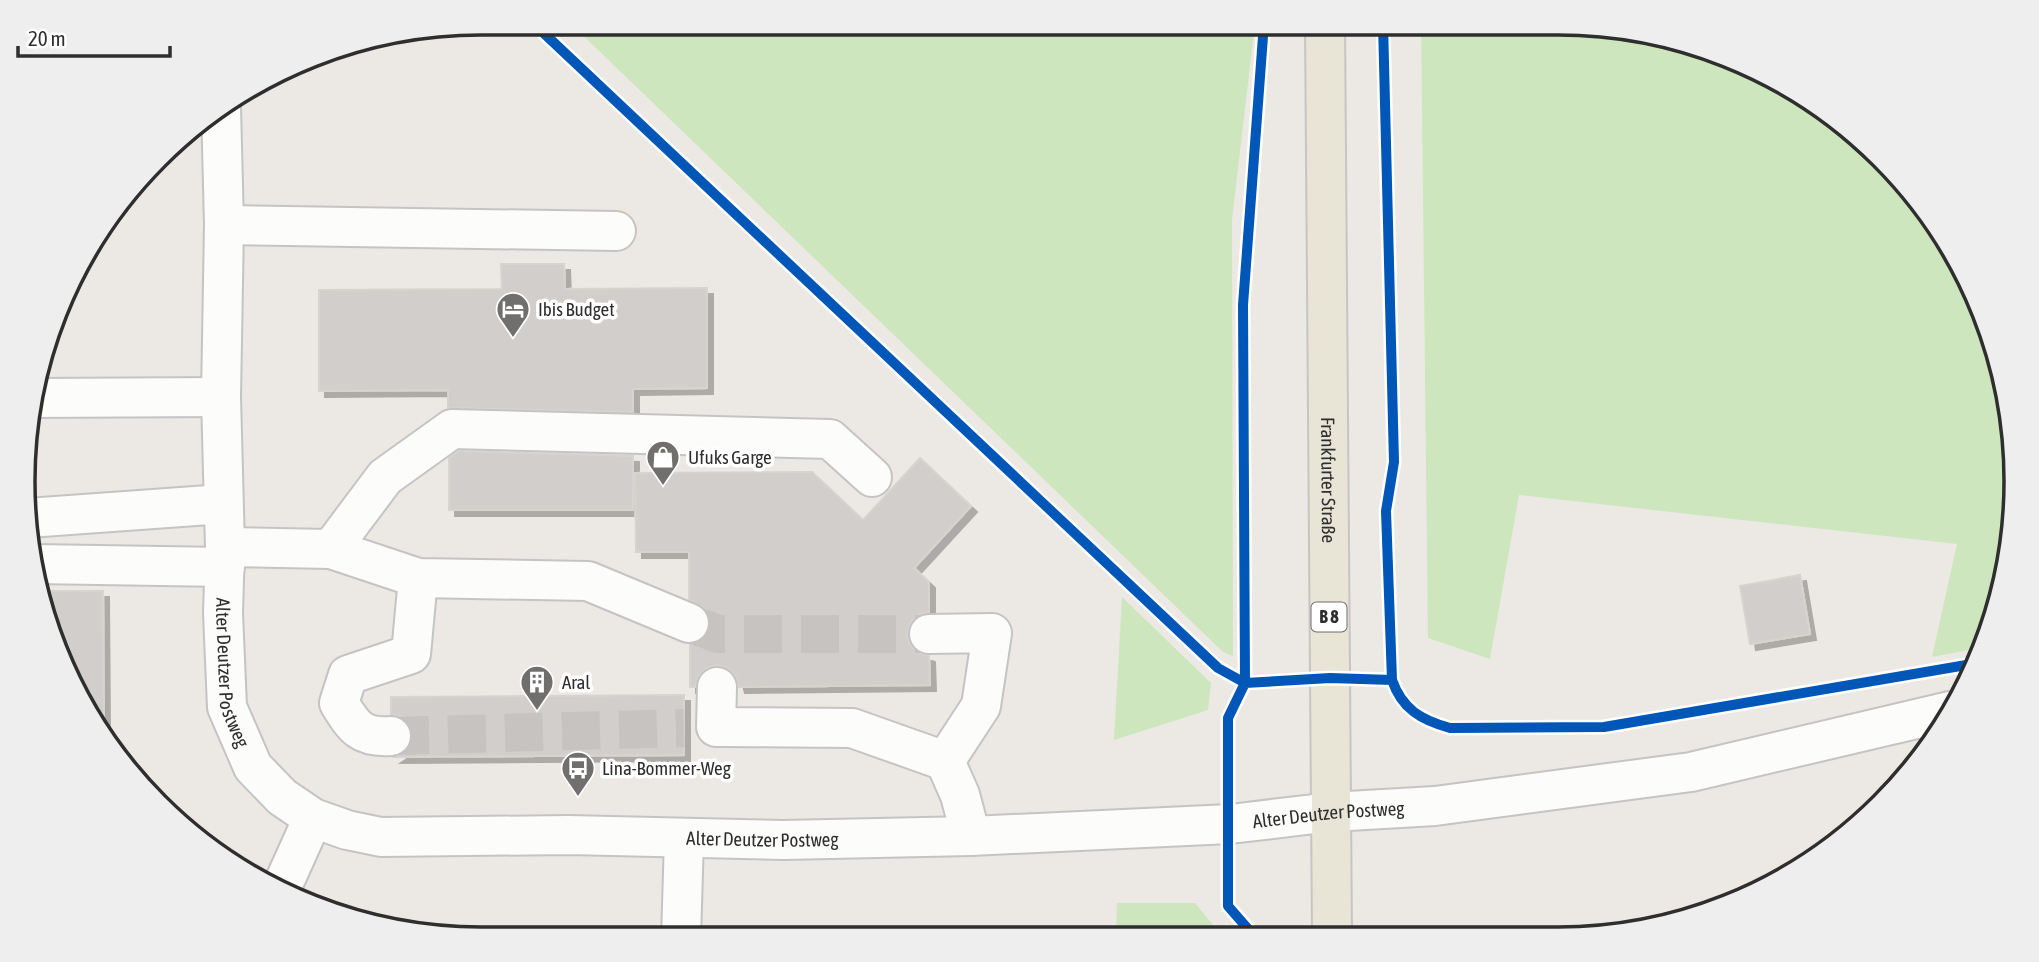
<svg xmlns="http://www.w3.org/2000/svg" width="2039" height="962" font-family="'Asap Condensed',sans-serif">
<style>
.green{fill:#cee6be}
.building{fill:#d1cecb;stroke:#d7d4d0;stroke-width:2;filter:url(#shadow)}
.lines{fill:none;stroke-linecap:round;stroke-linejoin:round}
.minor-tunnel{stroke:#c6c3c0;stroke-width:38;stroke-dasharray:38 19;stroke-linecap:butt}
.minor-casing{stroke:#c5c4c5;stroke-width:42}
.major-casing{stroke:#c6c5c4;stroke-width:42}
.minor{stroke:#fcfcfb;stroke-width:38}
.major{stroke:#e8e4d6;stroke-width:38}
.cycleway-casing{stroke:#fff;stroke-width:15}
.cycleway{stroke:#0057b8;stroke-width:10}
.labels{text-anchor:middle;stroke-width:7;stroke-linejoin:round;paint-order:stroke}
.shield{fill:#fff;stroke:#6d6d6d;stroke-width:2}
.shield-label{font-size:18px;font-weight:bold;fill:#2e2e2e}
.poi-label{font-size:19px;fill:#2e2e2e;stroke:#fff;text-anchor:start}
.street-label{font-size:19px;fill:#2e2e2e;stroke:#fff}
.rim{fill:none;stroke:#2e2e2e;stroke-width:3.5}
</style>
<defs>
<filter id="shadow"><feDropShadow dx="6" dy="6" stdDeviation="0" flood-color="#0004"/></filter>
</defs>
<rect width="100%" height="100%" fill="#ece8e4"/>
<path class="green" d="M570 23H1255L1232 220 1233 656 1223 652Z
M1421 23C1495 23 1574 17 1648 32 1856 73 2019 269 2016 482 2015 540 2001 593 1984 647L1932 657 1957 544 1519 495 1490 659 1428 638Z
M1122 597 1211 683 1208 710 1114 740Z
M1117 903H1195L1223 937H1116Z"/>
<path class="building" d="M501 264H564L565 289 707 288V388L633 389V412L448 408V390L319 391V290L502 289Z
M459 451 633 456V510H449V458Z
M920 458 971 506 914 568 929 582V612L918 615 910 623 907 635 910 645 918 653 929 656 930 685 739 687 736 676 729 669 717 665 706 668 698 676 695 687H690V644L703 640 709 631 711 620 706 609 689 599V552H636L635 473 812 472 863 520Z
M1800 575 1810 634 1750 644 1740 586Z
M42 591H103L104 728 70 684Z
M684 695V755L395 757 410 747 413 735 409 724 402 717 391 714V697Z"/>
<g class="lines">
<path class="minor-tunnel" d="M689 623 718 634H929
M391 736 684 728"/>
<defs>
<g id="minor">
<path id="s1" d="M221 107 224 225 221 397 225 547 223 613 227 707 253 767 282 797 313 818 347 830 381 837 568 835 783 840 971 836 1230 824 1331 812 1435 806 1691 772 1950 711"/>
<path d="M224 225 616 231"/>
<path d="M31 398 221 397"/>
<path d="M28 518 223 504"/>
<path d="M225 547 331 549 418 578 588 581 689 623"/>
<path d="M331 549 385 477 452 429 830 439 872 477"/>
<path d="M34 564 225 567"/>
<path d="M929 634 992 633 981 706 945 761"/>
<path d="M717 687 716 727 852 728 945 761 960 795 971 836"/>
<path d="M391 736C360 738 354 727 339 703L348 675 411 654 418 578"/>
<path d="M281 889 313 818"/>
<path d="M681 939 684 838"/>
</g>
<g id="major">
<path id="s2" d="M1325 23 1332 936"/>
</g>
</defs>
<use href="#minor" class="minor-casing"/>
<use href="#major" class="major-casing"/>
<use href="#minor" class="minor"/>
<use href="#major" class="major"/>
<defs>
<path id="cycleway" d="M533 23 1218 668 1245 683 1330 678 1392 680C1402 709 1421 720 1450 728L1604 727 1978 663
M1383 23 1394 462 1386 511 1392 680
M1255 937 1228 906V718L1245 683 1243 305 1264 23"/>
</defs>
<use href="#cycleway" class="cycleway-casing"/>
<use href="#cycleway" class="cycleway"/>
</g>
<defs>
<symbol id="hotel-pin" viewBox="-11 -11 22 30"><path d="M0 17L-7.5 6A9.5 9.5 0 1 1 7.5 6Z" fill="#706f6e" stroke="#fff"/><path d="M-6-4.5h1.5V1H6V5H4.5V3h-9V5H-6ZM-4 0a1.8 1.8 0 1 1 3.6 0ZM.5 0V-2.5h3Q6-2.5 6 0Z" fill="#fff"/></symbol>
<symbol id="shop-pin" viewBox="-11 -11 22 30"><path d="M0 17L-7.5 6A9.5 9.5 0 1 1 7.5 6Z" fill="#706f6e" stroke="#fff"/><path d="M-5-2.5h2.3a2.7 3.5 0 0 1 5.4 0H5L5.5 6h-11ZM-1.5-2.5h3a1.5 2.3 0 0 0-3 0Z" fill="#fff"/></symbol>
<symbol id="building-pin" viewBox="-11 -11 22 30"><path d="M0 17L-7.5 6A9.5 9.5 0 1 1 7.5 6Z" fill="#706f6e" stroke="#fff"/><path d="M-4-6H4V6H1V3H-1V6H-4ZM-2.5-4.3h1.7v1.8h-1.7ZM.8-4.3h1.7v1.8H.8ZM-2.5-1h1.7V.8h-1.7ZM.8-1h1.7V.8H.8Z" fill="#fff"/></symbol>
<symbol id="bus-pin" viewBox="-11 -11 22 30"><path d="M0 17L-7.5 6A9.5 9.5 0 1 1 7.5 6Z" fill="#706f6e" stroke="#fff"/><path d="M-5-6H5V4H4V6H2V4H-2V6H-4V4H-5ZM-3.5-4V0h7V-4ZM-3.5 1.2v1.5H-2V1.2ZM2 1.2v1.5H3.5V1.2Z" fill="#fff"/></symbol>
</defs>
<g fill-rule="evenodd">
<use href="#hotel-pin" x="494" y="290" width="38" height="52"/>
<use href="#shop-pin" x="644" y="438" width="38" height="52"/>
<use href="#building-pin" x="518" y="663" width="38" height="52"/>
<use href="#bus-pin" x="559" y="749" width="38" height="52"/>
</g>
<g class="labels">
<rect class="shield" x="1311.5" y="602.5" width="35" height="29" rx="5"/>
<g class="shield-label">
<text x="1329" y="623">B 8</text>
</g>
<g class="poi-label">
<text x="538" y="316">Ibis Budget</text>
<text x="688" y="464">Ufuks Garge</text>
<text x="562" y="689">Aral</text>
<text x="602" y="775">Lina-Bommer-Weg</text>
</g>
<g class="street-label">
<text dy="7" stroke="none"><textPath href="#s2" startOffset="457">Frankfurter Straße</textPath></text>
<text dy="7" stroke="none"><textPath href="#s1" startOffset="567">Alter Deutzer Postweg</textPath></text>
<text dy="7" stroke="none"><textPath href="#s1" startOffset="1764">Alter Deutzer Postweg</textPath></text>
<text dy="7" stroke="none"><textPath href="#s1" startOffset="1197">Alter Deutzer Postweg</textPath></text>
</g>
</g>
<path d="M0 0H2039V962H0ZM481 35H1558A446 446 0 0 1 2004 481V481A446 446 0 0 1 1558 927H481A446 446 0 0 1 35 481V481A446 446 0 0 1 481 35Z" fill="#eee" fill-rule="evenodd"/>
<path class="rim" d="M481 35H1558A446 446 0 0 1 2004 481V481A446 446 0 0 1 1558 927H481A446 446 0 0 1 35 481V481A446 446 0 0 1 481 35Z"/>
<path d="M18 46v10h152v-10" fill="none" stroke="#2e2e2e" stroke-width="3.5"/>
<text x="28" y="46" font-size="21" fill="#2e2e2e" stroke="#ffffff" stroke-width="5" paint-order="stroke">20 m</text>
</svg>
